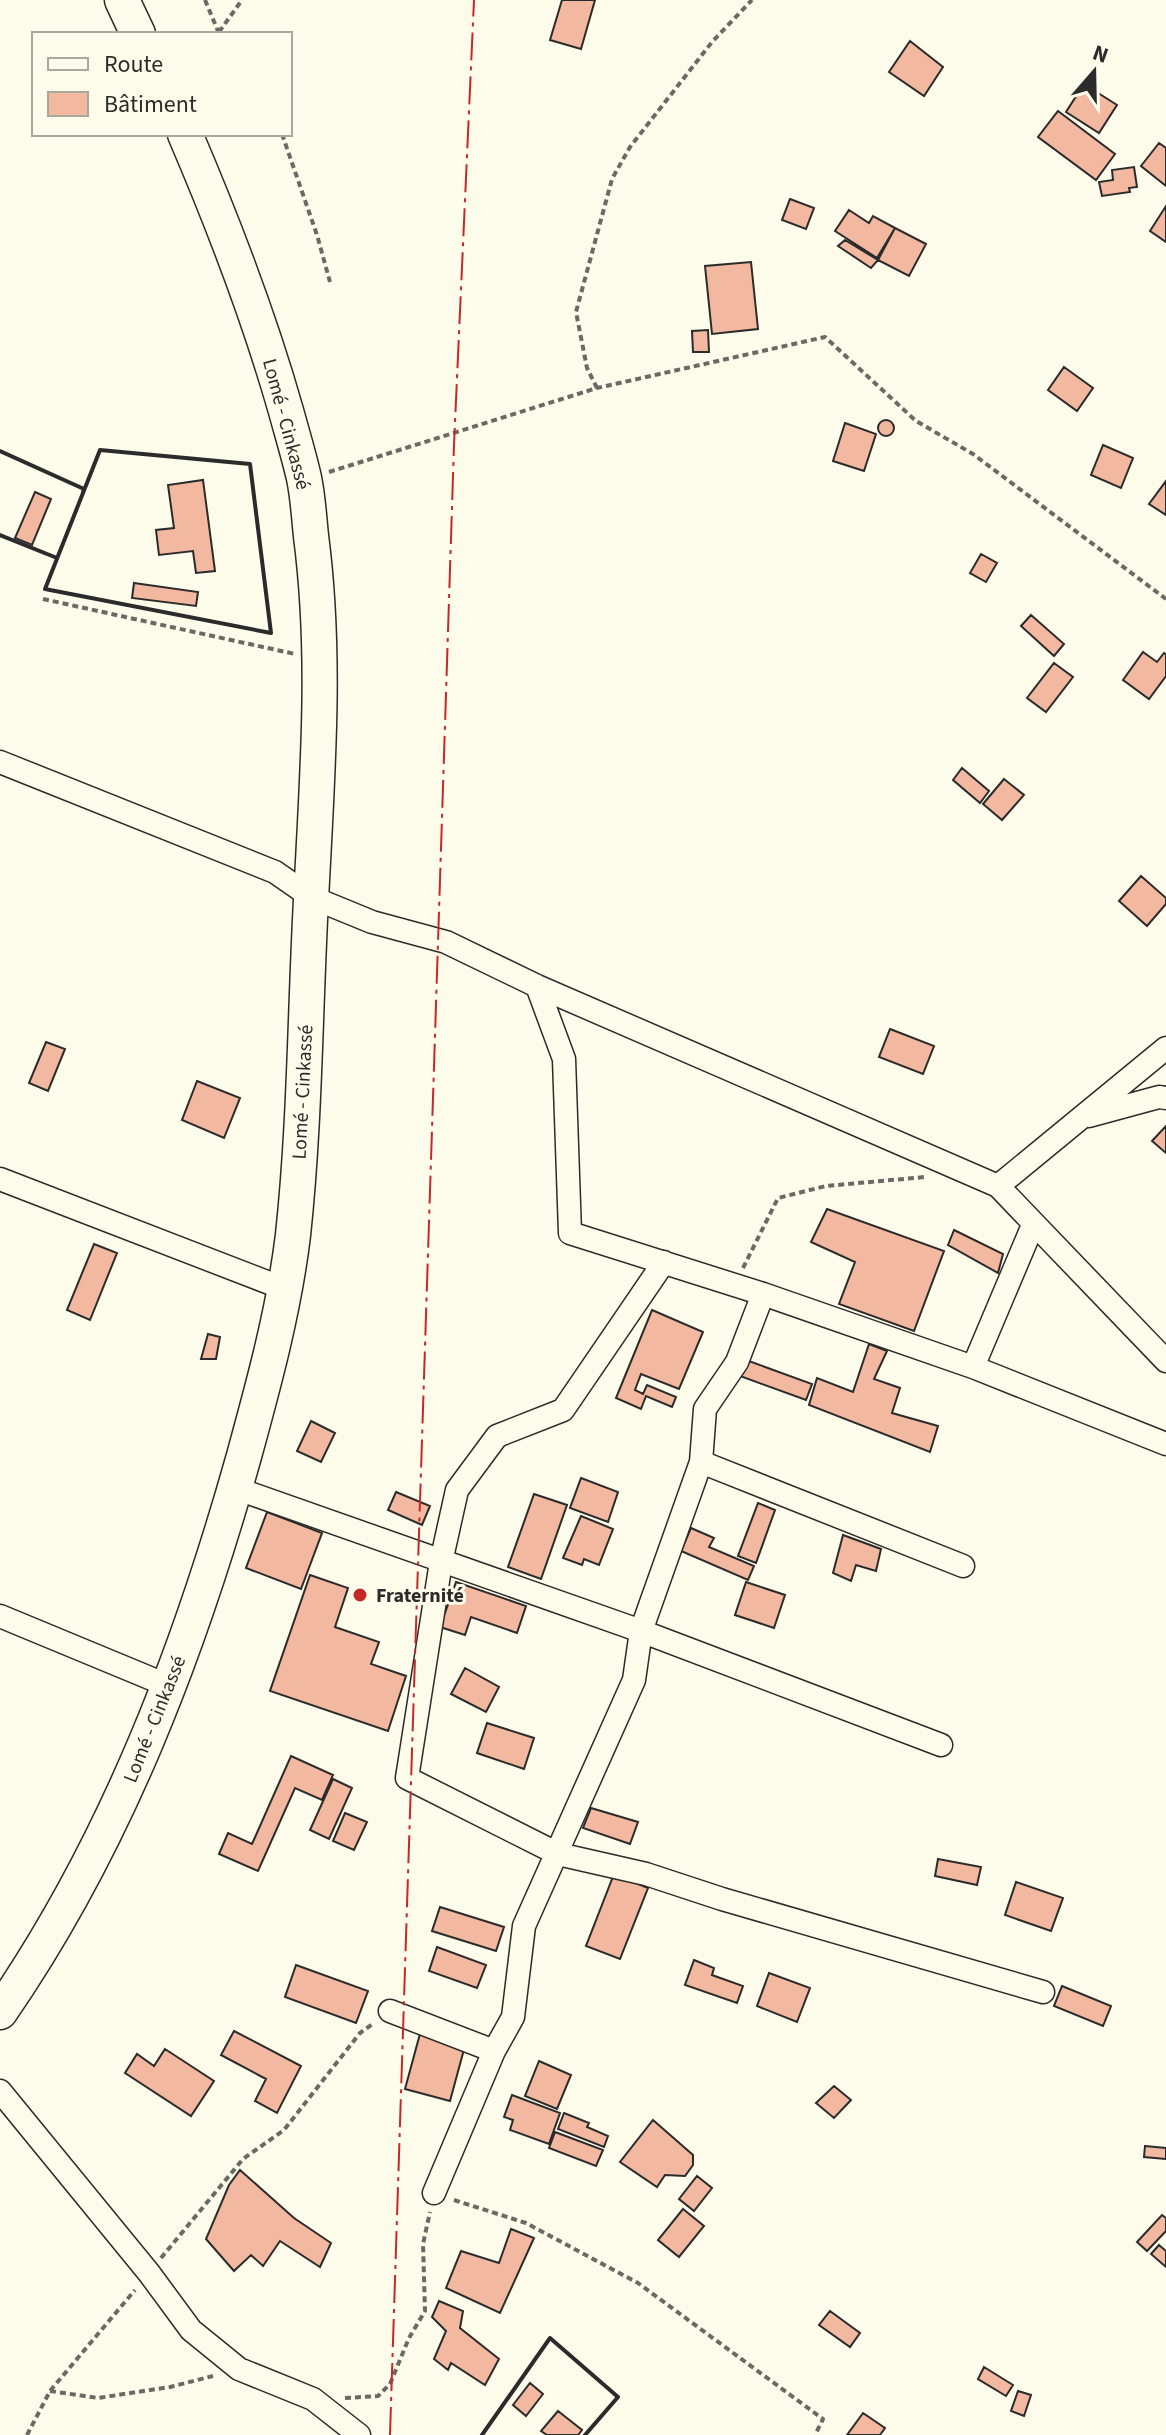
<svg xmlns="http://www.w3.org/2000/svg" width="1166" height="2435" font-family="'Source Sans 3',sans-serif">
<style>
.building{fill:#f2b8a0;stroke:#2b2b2b;stroke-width:2}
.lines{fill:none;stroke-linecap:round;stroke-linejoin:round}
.minor-casing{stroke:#2b2b2b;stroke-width:25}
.highway-casing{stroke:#2b2b2b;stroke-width:37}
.path{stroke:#6a6964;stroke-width:4;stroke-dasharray:6 4;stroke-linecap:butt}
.minor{stroke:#fdfbea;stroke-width:22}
.highway{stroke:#fdfbea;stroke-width:34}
.wall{stroke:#2b2b2b;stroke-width:4}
.power{stroke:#c62828;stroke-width:2;stroke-dasharray:28 6 4 6;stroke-linecap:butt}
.poi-dot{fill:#c62828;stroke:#fdfbea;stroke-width:3}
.labels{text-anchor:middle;stroke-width:6;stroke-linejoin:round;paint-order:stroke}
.street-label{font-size:20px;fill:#2b2b2b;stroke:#fdfbea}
.poi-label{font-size:20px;font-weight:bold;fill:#2b2b2b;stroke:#fdfbea;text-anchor:start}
</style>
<rect width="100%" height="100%" fill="#fdfbea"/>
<path class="building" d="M562 0H595L581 49 550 40Z
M910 41 943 67 924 96 889 72Z
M1084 84 1117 105 1099 133 1066 112Z
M1058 111 1115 154 1096 180 1038 137Z
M1159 143 1166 148V186L1141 166Z
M1134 167 1137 187 1129 188 1130 192 1102 196 1099 182 1113 180 1112 170Z
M790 199 814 208 806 229 782 220Z
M1166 206V242L1150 231Z
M849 210 869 223 873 216 895 228 877 258 835 231Z
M895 228 926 244 909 276 878 260Z
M845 240 878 260 871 268 838 246Z
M751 262 758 329 712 334 705 266Z
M708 330 709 352H693L692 331Z
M1064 367 1093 388 1077 411 1048 390Z
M878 428a8 8 0 1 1 16 0a8 8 0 1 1-16 0Z
M845 423 876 434 864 471 833 461Z
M1103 445 1133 458 1121 488 1091 475Z
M203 480 215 571 196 573 193 551 159 555 156 530 174 528 168 485Z
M1166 481V515L1149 504Z
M35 492 51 499 32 545 15 538Z
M981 554 997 563 986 582 970 573Z
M134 583 198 592 196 606 132 598Z
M1031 615 1064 644 1054 656 1021 626Z
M1143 652 1157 662 1164 653 1166 654V676L1149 699 1123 680Z
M1054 663 1073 677 1046 712 1027 698Z
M962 768 989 791 980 803 953 780Z
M1004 779 1024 795 1002 820 983 804Z
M1141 876 1166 898V904L1147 926 1119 901Z
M890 1029 934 1046 923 1074 879 1057Z
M46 1042 65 1049 48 1091 29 1083Z
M197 1081 240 1098 224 1138 182 1120Z
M1166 1126V1153L1152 1141Z
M827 1209 944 1251 914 1331 839 1304 855 1262 811 1242Z
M954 1230 1003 1254 998 1273 948 1245Z
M94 1244 117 1253 90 1320 67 1310Z
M652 1310 703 1332 679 1389 641 1374 635 1390 643 1394 647 1385 676 1397 672 1407 646 1396 641 1409 616 1398Z
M208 1334 220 1337 216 1359H201Z
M869 1344 887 1351 874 1379 900 1388 892 1413 938 1426 930 1452 809 1405 817 1378 853 1392Z
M746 1360 812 1384 806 1400 740 1376Z
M311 1421 335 1433 321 1462 297 1451Z
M581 1478 618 1492 608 1522 570 1508Z
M396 1492 430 1506 422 1525 388 1510Z
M534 1494 567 1505 541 1579 508 1567Z
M758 1503 775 1510 756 1563 738 1556Z
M267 1512 322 1533 301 1589 246 1568Z
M581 1516 613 1529 599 1565 584 1559 582 1565 563 1558Z
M691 1528 714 1538 709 1547 754 1566 748 1580 681 1551Z
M843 1535 881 1549 876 1571 856 1565 851 1581 833 1573Z
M310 1575 348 1588 335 1627 379 1642 371 1664 406 1676 388 1731 270 1691Z
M456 1582 526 1606 517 1633 471 1617 465 1635 440 1627Z
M746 1582 785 1595 774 1628 735 1615Z
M465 1668 499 1687 486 1712 451 1694Z
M487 1723 534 1738 524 1769 477 1753Z
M291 1756 333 1775 322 1800 295 1788 258 1871 219 1854 228 1833 252 1844Z
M333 1779 352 1788 329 1839 310 1830Z
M591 1808 638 1822 630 1844 583 1828Z
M345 1813 367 1822 354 1850 333 1841Z
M938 1859 981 1867 977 1885 935 1876Z
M614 1874 648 1888 620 1959 586 1946Z
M1016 1882 1063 1898 1051 1931 1005 1915Z
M440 1907 504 1927 496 1951 432 1931Z
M437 1947 486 1965 477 1988 429 1971Z
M694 1960 714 1968 712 1975 743 1986 737 2003 685 1985Z
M296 1965 368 1991 356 2023 285 1997Z
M769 1973 810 1988 797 2022 757 2006Z
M1062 1986 1111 2006 1103 2026 1054 2006Z
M421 2030 466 2042 450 2101 405 2089Z
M234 2031 301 2066 277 2113 255 2101 266 2079 221 2055Z
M165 2049 214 2081 191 2116 125 2073 137 2054 154 2066Z
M539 2061 571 2075 557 2109 525 2096Z
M834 2086 851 2100 834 2118 816 2103Z
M512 2095 560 2113 549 2144 510 2130 513 2120 504 2117Z
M564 2113 589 2123 587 2127 608 2136 604 2147 558 2129Z
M653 2120 693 2155V2165L685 2176 665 2175 657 2187 620 2162Z
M555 2132 603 2150 596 2166 549 2148Z
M1145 2146 1166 2148V2159L1144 2157Z
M240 2170 294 2218 331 2243 320 2267 280 2241 263 2266 251 2255 234 2271 206 2239 229 2185Z
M697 2176 712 2188 694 2211 679 2199Z
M683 2209 704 2226 679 2257 658 2240Z
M1162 2215 1166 2218V2231L1147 2251 1137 2242Z
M511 2229 534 2238 500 2313 446 2288 461 2251 499 2263Z
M1159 2245 1166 2251V2267L1151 2254Z
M439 2301 463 2311 460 2328 499 2359 485 2385 451 2363 448 2370 434 2359 446 2331 432 2317Z
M830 2311 860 2333 850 2347 819 2325Z
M984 2367 1013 2385 1006 2396 978 2379Z
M530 2383 543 2394 526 2416 513 2405Z
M1018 2391 1031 2395 1024 2416 1011 2411Z
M558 2411 582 2430 578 2435H547L541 2431Z
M863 2413 885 2428 880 2435H847Z"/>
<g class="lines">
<defs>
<path id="minor" d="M0 762 275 872 311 897 372 922 446 942 537 986 998 1186 1166 1361
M537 986 564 1059 570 1233 763 1294 973 1367 1166 1444
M1089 1116 1159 1097 1166 1098
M0 1179 285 1289
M998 1186 1166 1048
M664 1262 563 1410 497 1436 457 1490 441 1562 407 1778 558 1854 646 1874 722 1899 1043 1992
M973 1367 1033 1225
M701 1462 963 1566
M235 1488 641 1631 941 1745
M0 1616 169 1686
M390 2011 494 2051
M0 2091 149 2273 191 2330 239 2369 313 2399 359 2435
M434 2193 494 2051 513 2017 524 1926 634 1680 641 1631 701 1462 705 1409 737 1362 763 1294"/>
<path id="highway" d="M122 0 138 34
M0 2012C116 1844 189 1652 244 1456 264 1383 284 1310 293 1235 305 1124 305 1011 311 900 317 778 327 658 311 536 309 517 308 497 304 478 299 456 292 433 286 411 259 316 224 225 185 134"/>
</defs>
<use href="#minor" class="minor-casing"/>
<use href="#highway" class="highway-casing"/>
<path class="path" d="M205 0 218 31
M219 32 242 0
M282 134 317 235 330 282
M597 388 587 368 576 312 612 179 630 147 712 42 752 0
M329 472 597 388 825 337 916 421 973 454 1166 599
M43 599 295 654
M743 1268 778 1198 826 1186 925 1177
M454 2200 526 2223 638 2283 823 2419 815 2435
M161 2258 243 2159 284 2130 360 2033 374 2023
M50 2391 98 2398 170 2387 213 2376
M345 2398 378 2396 390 2384 409 2338 425 2311 423 2244 430 2212
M27 2435 50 2391 135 2290"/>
<use href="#minor" class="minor"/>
<use href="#highway" class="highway"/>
<path class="wall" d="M100 450 250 464 271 633 45 589Z
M0 451 84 489 83 492
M0 535 57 558 58 556
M482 2435 550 2338 618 2397 585 2435"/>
<path class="power" d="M390 2435 454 445 474 0"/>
</g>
<circle class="poi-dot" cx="360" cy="1595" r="8"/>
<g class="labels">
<g class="street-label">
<text transform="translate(287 424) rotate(75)" y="7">Lomé - Cinkassé</text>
<text transform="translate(302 1092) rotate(-87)" y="7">Lomé - Cinkassé</text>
<text transform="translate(154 1719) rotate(-68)" y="7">Lomé - Cinkassé</text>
</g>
<g class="poi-label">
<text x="376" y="1602">Fraternité</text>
</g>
</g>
<rect x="32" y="32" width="260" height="104" fill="#fdfbea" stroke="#a9a89e" stroke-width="2"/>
<rect x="48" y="58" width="40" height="12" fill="#fdfbea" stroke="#a9a89e" stroke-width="2"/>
<text x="104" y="72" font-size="24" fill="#2b2b2b">Route</text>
<rect x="48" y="92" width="40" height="24" fill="#f2b8a0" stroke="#a9a89e" stroke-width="2"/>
<text x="104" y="112" font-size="24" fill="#2b2b2b">Bâtiment</text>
<g transform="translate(1094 72) rotate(20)" stroke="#fdfbea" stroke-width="6" paint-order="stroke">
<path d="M0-6L14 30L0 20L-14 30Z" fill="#2b2b2b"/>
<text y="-12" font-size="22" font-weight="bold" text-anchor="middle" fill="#2b2b2b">N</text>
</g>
</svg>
